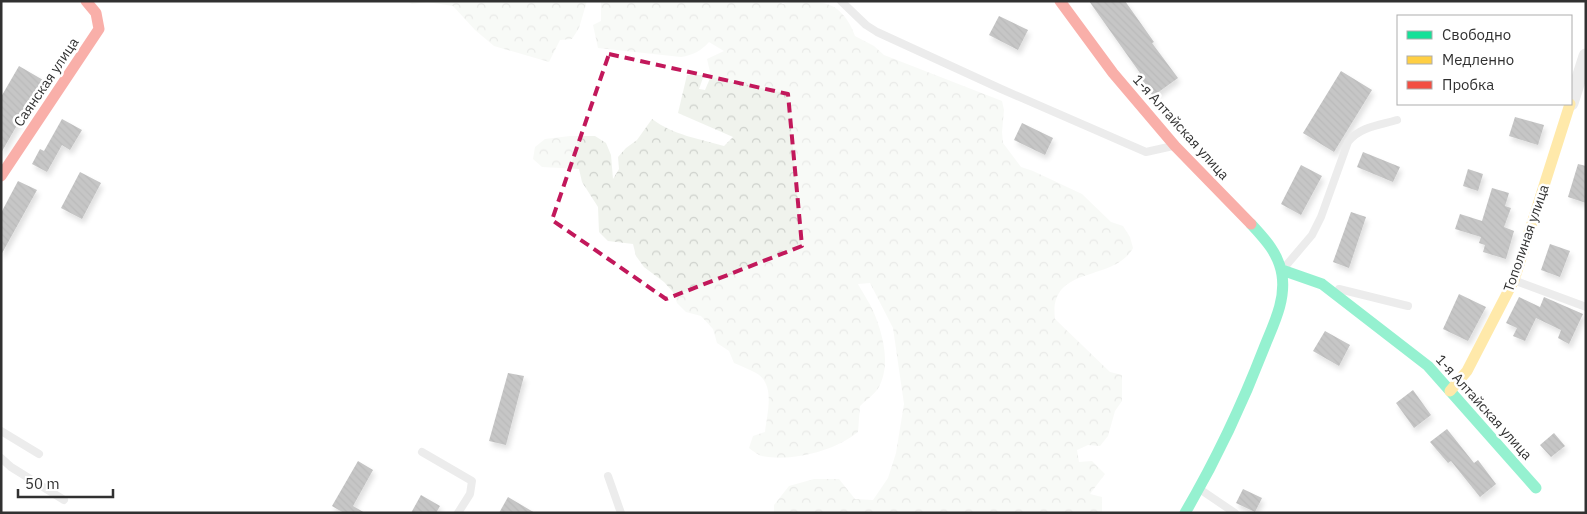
<svg xmlns="http://www.w3.org/2000/svg" width="1587" height="514" font-family="'IBM Plex Sans',sans-serif">
<style>
.forest{fill:url(#forest-crowns)}
.building{fill:url(#building-back-hatch);filter:url(#shadow)}
.lines{fill:none;stroke-linecap:round;stroke-linejoin:round}
.lane{stroke:#d5d5d5;stroke-width:8}
.street{stroke:#d5d5d5;stroke-width:15}
.fast{stroke:#16e098;stroke-width:11}
.slow{stroke:#ffcf43;stroke-width:11}
.jam{stroke:#f24e42;stroke-width:11}
.marked{fill:none;stroke:#c2185b;stroke-width:4;stroke-dasharray:10 6;stroke-linejoin:round}
.labels{text-anchor:middle;stroke-width:5;stroke-linejoin:round;paint-order:stroke}
.street-label{font-size:14px;fill:#313131;stroke:#fff}
</style>
<defs>
<pattern id="forest-crowns" width="20" height="18" patternUnits="userSpaceOnUse" patternTransform="scale(1.25)"><rect width="20" height="18" fill="#f0f3ed"/><path d="M2 6a3 3 0 1 1 6 0M12 15a3 3 0 1 1 6 0" fill="none" stroke="#ced1cc"/></pattern>
<pattern id="building-back-hatch" width="6" height="6" patternUnits="userSpaceOnUse" patternTransform="scale(1.25)"><rect width="6" height="6" fill="#808080"/><path d="M-1 5l2 2M0 0l6 6M5-1l2 2" fill="none" stroke="#696969"/></pattern>
<filter id="shadow"><feDropShadow dx="2.5" dy="4.5" stdDeviation="2.5" flood-color="#0004"/></filter>
</defs>
<rect width="100%" height="100%" fill="#fff"/>
<path class="forest" d="M407 1H587L579 28 572 39 560 40 549 62 494 46 475 30 453 6 427 2 412 4Z
M601 1H777L783 4C795 0 824 1 834 7 845 14 851 25 855 36L874 46 884 55 1002 101 1004 110 1002 132 1003 143 1021 167 1033 171 1082 194 1111 222 1123 226 1130 237 1133 248C1114 283 1048 264 1055 319L1110 372 1122 375V401L1115 411 1108 436 1100 446 1088 445 1077 450 1079 462 1092 461 1105 474 1090 494 1102 497V513H774V505L789 486 814 479H839L855 499 873 500 888 478 896 453 904 404 893 328 870 283 858 284C864 295 872 306 876 318 884 339 890 366 879 387 875 394 866 400 860 406L858 432C835 451 792 462 762 456 758 455 753 451 749 448L753 436 765 432C767 413 776 384 756 373 749 369 741 366 734 363L729 351 717 343 713 329 701 316 686 312 677 303 673 292 664 282 644 267 636 256 633 244 608 241 599 232 598 207 582 182 579 169 542 167 533 159 535 147 545 139 570 136H595L606 143 611 155 613 179 619 169 618 157 626 148 637 140 652 119C673 135 700 139 724 146L733 137 678 113 687 75H704L699 89 705 90 711 76 707 59 724 51 709 42C701 51 693 55 681 57L598 48 593 25 601 21Z"/>
<path class="building" d="M1089 1H1125L1154 42 1152 43 1178 78 1153 96 1138 75 1140 73Z
M999 16 1028 30 1018 50 989 35Z
M19 66 43 80 1 153V97Z
M1341 71 1372 90 1334 152 1303 133Z
M1515 117 1544 125 1538 145 1509 136Z
M62 119 82 130 70 150 62 145 47 172 32 164 40 149 44 151Z
M1022 123 1053 138 1045 155 1014 140Z
M1363 152 1400 167 1393 182 1357 167Z
M1578 164 1586 166V203L1568 197Z
M1301 165 1322 176 1301 215 1281 204Z
M1468 169 1483 174 1478 191 1463 186Z
M80 172 101 183 82 219 61 208Z
M18 181 37 190 1 255V213Z
M1492 188 1509 193 1505 206 1511 208 1504 227 1514 231 1506 259 1483 252 1485 245 1479 243 1481 237 1455 229 1460 214 1482 221Z
M1351 212 1366 217 1349 268 1333 262Z
M1550 244 1570 251 1560 277 1541 270Z
M1459 294 1486 307 1468 341 1443 329Z
M1519 297 1540 307 1544 297 1583 314 1569 344 1558 338 1561 330 1536 318 1525 341 1513 336 1517 328 1506 323Z
M1325 331 1350 345 1339 366 1313 351Z
M508 373 524 376 506 445 489 441Z
M1413 390 1431 415 1414 428 1396 403Z
M1447 429 1474 463 1478 460 1496 484 1480 497 1451 461 1448 463 1430 442Z
M1554 433 1565 446 1551 457 1540 445Z
M358 461 373 470 353 506 365 513H344L332 506Z
M1243 489 1262 498 1255 512 1236 503Z
M421 495 440 506 436 513H411Z
M508 497 535 513H499Z"/>
<g class="lines">
<path class="lane" d="M841 1 866 25 877 32 999 88 1146 152 1173 146
M1284 268 1312 235 1321 217 1348 142C1359 127 1380 125 1397 120
M1516 281 1586 307
M1339 289 1408 306
M1 431 39 454
M422 452 472 481 470 494 458 513
M1 458 11 467 64 500
M608 476 621 513
M1201 490 1235 513"/>
<path class="street" d="M1571 103 1586 56"/>
<path class="fast" d="M1282 270 1322 284 1428 366 1536 488
M1185 513C1216 460 1242 405 1264 348 1273 325 1286 301 1282 275 1279 254 1265 239 1251 224"/>
<path class="slow" d="M1450 391 1467 371 1514 280 1570 104"/>
<path class="jam" d="M1060 1 1113 73 1175 146 1251 224
M1 176 99 29 96 13 86 1"/>
</g>
<path d="M0 0H1587V514H0ZM609 54 788 94 802 246 666 299 552 220Z" fill="#fff" fill-opacity=".55" fill-rule="evenodd"/>
<path class="marked" d="M609 54 788 94 802 246 666 299 552 220Z"/>
<g class="labels">
<g class="street-label">
<text transform="translate(46 82) rotate(-56)" y="5">Саянская улица</text>
<text transform="translate(1181 127) rotate(48)" y="5">1-я Алтайская улица</text>
<text transform="translate(1526 238) rotate(-71)" y="5">Тополиная улица</text>
<text transform="translate(1484 407) rotate(48)" y="5">1-я Алтайская улица</text>
</g>
</g>
<rect width="1587" height="514" fill="none" stroke="#313131" stroke-width="5"/>
<rect x="1397" y="15" width="175" height="90" fill="#ffffff" stroke="#adadad"/>
<rect x="1407" y="31" width="25" height="8" fill="#16e098" stroke="#adadad"/>
<text x="1442" y="40" font-size="15" fill="#313131">Свободно</text>
<rect x="1407" y="56" width="25" height="8" fill="#ffcf43" stroke="#adadad"/>
<text x="1442" y="65" font-size="15" fill="#313131">Медленно</text>
<rect x="1407" y="81" width="25" height="8" fill="#f24e42" stroke="#adadad"/>
<text x="1442" y="90" font-size="15" fill="#313131">Пробка</text>
<path d="M18 489v8h95v-8" fill="none" stroke="#313131" stroke-width="2.5"/>
<text x="25" y="489" font-size="15" fill="#313131" stroke="#ffffff" stroke-width="4" paint-order="stroke">50 m</text>
</svg>
